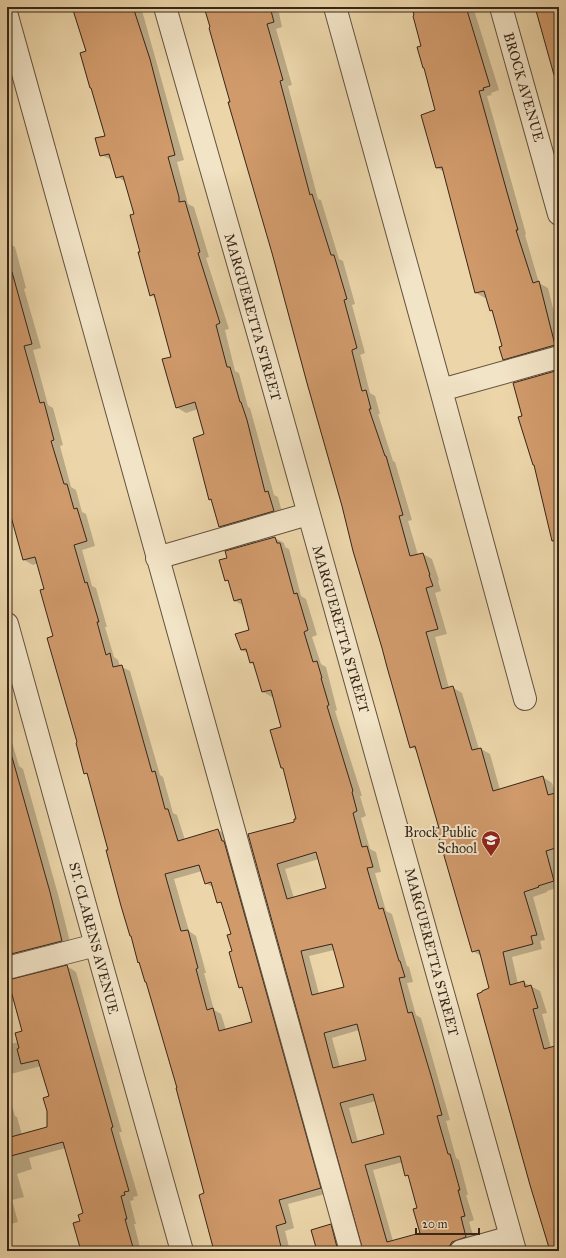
<svg xmlns="http://www.w3.org/2000/svg" width="566" height="1258" font-family="'IM FELL Great Primer',serif">
<style>
.shadow{fill:#0003;fill-rule:evenodd}
.building{fill:#d09a6b;stroke:#36261a;fill-rule:evenodd}
.lines{fill:none;stroke-linecap:round;stroke-linejoin:round}
.minor-casing{stroke:#63523e;stroke-width:24}
.minor{stroke:#f2e4c7;stroke-width:22}
.labels{text-anchor:middle;stroke-width:4;stroke-linejoin:round;paint-order:stroke}
.street-label{font-size:14px;fill:#36261a;stroke:#f2e4c7}
.poi-label{font-size:14px;fill:#36261a;stroke:#f2e4c7;text-anchor:end}
</style>
<rect width="100%" height="100%" fill="#ebd5a9"/>
<filter id="stains"><feTurbulence type="fractalNoise" baseFrequency=".005" numOctaves="4"/><feColorMatrix values="0 0 0 0 .2 0 0 0 0 .09 0 0 0 0 .02 0 0 0 .5 -.17"/></filter>
<radialGradient id="worn" r=".72"><stop offset=".6" stop-color="#630" stop-opacity="0"/><stop offset="1" stop-color="#630" stop-opacity=".3"/></radialGradient>
<path class="shadow" d="M73 7H141L184 160 177 162 188 204 194 207 209 257 206 258 229 329 225 330 235 371 239 373 248 407 250 408 274 495 278 497 283 516 229 532 219 526 213 501 209 499 205 434 198 409 186 413 176 407 172 357 157 299 151 295 136 215 126 182 117 177 112 160 101 155 106 137 87 52Z
M205 7H275L276 12 279 13 282 27 276 29 292 85 288 86 318 199 321 200 339 259 343 261 355 304 352 305 365 353 360 355 361 357 370 393 375 396 380 414H378L393 461 395 462 412 520 408 521 418 555 423 554 432 559 439 580 438 581 441 591 435 593 447 634 435 637 449 688 452 687 462 693 479 749H481L490 754 500 790 543 777 552 783 556 794 559 793V855L554 856 559 872V887L547 891V892L533 897 545 940 540 941 542 949 512 957 518 984 523 982 540 991 547 1013 542 1014 551 1048 559 1046V1251H558L481 956 473 951 418 751 411 747Z
M405 7H472L474 10 499 90 491 93 492 95 487 96 516 198 526 234 525 235 539 283 548 288 559 332V351L512 364 503 359V347L494 312 491 310 487 297 485 298 476 293 445 172 437 168 422 115 437 111 423 47 412 10H410Z
M535 7H559V91Z
M7 242 15 247 26 288 24 289 41 348 33 350 48 405 53 408 63 445 60 446 71 487 76 490 82 512 86 514 95 546 82 550 92 586 96 588 107 627H105L114 657 118 660 120 666 130 671 160 775 163 777 173 813 177 815 185 840 218 830 227 835 329 1193 288 1204 294 1228 285 1231 290 1251H216L205 1194 178 1089 88 775 85 773 54 637 46 589 38 563 33 565 24 560 7 496ZM202 871 206 883 214 888 218 902 224 905 232 935 233 952 240 987 243 989 254 1023 226 1030 221 1014 214 1010 204 973H206L196 936 189 931 174 879Z
M275 538 284 543 285 547 289 549 301 596 306 599 317 635 312 637 321 664 326 667 337 710 335 711 362 796H360L366 816 361 818 370 849 376 852 381 872 375 873 386 911 392 914 407 966 409 967 413 982 407 983 416 1015 421 1018 450 1120 446 1121 456 1158 459 1160 468 1195H466L474 1220 469 1222 475 1241 459 1251H364L249 835 296 823 297 819 284 769 282 767V727L273 696 272 697 263 692 255 665 251 663 248 653 241 650 251 630 244 606 235 601 229 582 226 580 228 558ZM319 859 328 889 294 898 285 869ZM334 950 345 988 319 994 309 956ZM359 1030 367 1060 340 1067 332 1038ZM376 1101 385 1135 358 1142 349 1108ZM403 1162 406 1175 410 1177 418 1208 421 1233 393 1241 373 1170Z
M7 725 19 766 23 769 59 898 71 946 7 959Z
M67 966 76 972 122 1132H119L138 1196 133 1197 134 1200 130 1201 136 1224H134L141 1251H82L81 1222 85 1214 66 1148 29 1158 32 1169 17 1174 24 1197 12 1200 18 1222 7 1225V1089L15 1116 17 1117 22 1135 48 1127 50 1097 41 1066 7 1075V1045L18 1042 23 1032Z
M330 1225 339 1231 345 1251H318Z"/>
<path class="building" d="M72 7H133L150 59 175 155 168 157 179 197V202L185 201 200 252 198 253 220 323 216 325 227 367H230L240 402H241L247 420 265 492 268 491 274 511 219 527 211 499 209 500 193 438 204 434 195 402 176 408 162 359 171 357 154 294 150 296 138 252H140L130 215 134 214 123 176 116 178 109 154 100 156 95 138 105 136 91 88H90L80 53 86 51Z
M204 7H270L274 22 267 24 283 80 280 81 310 195 312 194 331 255H334L347 299 344 300 357 348 352 350V351L362 391 366 390 371 409H369L385 456H386L403 515 399 516 410 556 423 553 430 575H429L433 586 426 588 438 629 426 632 442 689 453 686 472 750 481 748 493 791 543 776 548 795 559 792V847L546 851 554 881 538 886 539 887 524 892 537 935 531 936 533 944 503 952 510 985 524 981 525 987 531 985 538 1008 533 1009 544 1049 555 1046 559 1059V1251H550L530 1185 477 994 482 992V991L489 988 479 950 472 952 436 828H439L415 746 410 748 387 667 382 648 353 551 342 506 307 383 272 253 228 102H230L209 28 210 27Z
M412 7H466L490 86 483 88 484 90 479 91 507 192 518 230H516L533 283 539 281 555 345 503 360 499 347 502 346 492 310 490 311 484 291 475 293 442 167 436 168 421 115 435 110 424 68H423L417 47 421 46 413 16 414 15Z
M535 7H559V75H554Z
M7 272H12L32 344 24 346 40 403 44 402 54 440 51 441 64 484H67L74 509 77 508 87 541 74 545 85 583 87 582 99 622H97L106 655 110 653 113 667 122 665 152 772 155 771 165 809H168L178 841 218 829 222 841H224L321 1188 279 1200 286 1223 276 1226 282 1251H214L199 1195 204 1193 176 1088H177L146 982H145L139 962 138 963 131 936H130L121 906 106 850H108L87 773 84 774 76 743 77 742 47 638 53 636 40 590 44 589 35 557 23 560 7 502ZM199 865 205 884 211 882 217 903 221 902 231 934 227 935 232 951 229 952 239 988 242 987 252 1022 219 1031 213 1008 207 1010 196 969 198 968 188 930 181 931 165 874Z
M559 370V540L552 541 534 465H533L518 417 522 416 513 383Z
M275 537 277 543H280L294 594 297 593 308 630 304 632 313 662 317 661 322 678H321L329 705 327 706 353 791 352 792 357 811 353 813 362 847 367 846 373 867 367 868 379 909 383 908 399 961H400L405 977 399 978 408 1013 412 1012 432 1079 442 1115 437 1116 448 1154H450L460 1190H458L465 1216 461 1217 466 1237 452 1242 449 1247 436 1251H363L248 834 294 822V819H296L283 768H281L270 730 281 727 271 690 262 692 253 662 250 663 246 649 241 650 235 634 249 630 241 599 234 601 228 580 225 581 219 560 227 558 225 551ZM316 852 326 888 287 899 277 864ZM332 944 344 987 312 995 301 951ZM357 1024 366 1060 333 1068 324 1033ZM373 1094 384 1134 352 1143 340 1103ZM400 1156 405 1176 408 1175 417 1208 413 1209 420 1233 387 1242 365 1165Z
M7 757H12L50 892 62 941 7 955Z
M67 965 113 1127 111 1128 129 1191 124 1192 125 1195 121 1196 127 1219H125L134 1251H81L73 1223 80 1221 78 1215 83 1213 63 1142 7 1157V1138L47 1127V1111L43 1098 49 1096 38 1060 21 1064 17 1049 19 1048 15 1033 22 1031 8 980Z
M331 1224 338 1251H317L311 1230Z"/>
<g class="lines">
<defs>
<path id="minor" d="M165 7 265 357 515 1251
M335 7 441 390 525 699
M501 7 559 214
M7 16 351 1251
M441 390 559 357
M157 558 308 514
M7 624 96 945 182 1251
M7 968 96 945
M461 1251 511 1237"/>
</defs>
<use href="#minor" class="minor-casing"/>
<use href="#minor" class="minor"/>
</g>
<defs>
<symbol id="school-pin" viewBox="-11 -11 22 30"><path d="M0 17L-7.5 6A9.5 9.5 0 1 1 7.5 6Z" fill="#8f2418" stroke="#f2e4c7"/><path d="M0-5L7-2L0 1L-7-2ZM-4 1L0 2.5L4 1V4Q0 6-4 4Z" fill="#fff"/></symbol>
</defs>
<g fill-rule="evenodd">
<use href="#school-pin" x="480" y="829" width="22" height="30"/>
</g>
<g class="labels">
<g class="street-label">
<text transform="translate(524 87) rotate(74)" y="5">BROCK AVENUE</text>
<text transform="translate(253 317) rotate(74)" y="5">MARGUERETTA STREET</text>
<text transform="translate(341 629) rotate(74)" y="5">MARGUERETTA STREET</text>
<text transform="translate(94 938) rotate(75)" y="5">ST. CLARENS AVENUE</text>
<text transform="translate(432 952) rotate(75)" y="5">MARGUERETTA STREET</text>
</g>
<g class="poi-label">
<text x="477" y="837">Brock Public<tspan x="477" dy="16">School</tspan></text>
</g>
</g>
<rect width="566" height="1258" fill="none" stroke="#ebd5a9" stroke-width="24"/>
<rect x="8" y="8" width="550" height="1242" fill="none" stroke="#36261a" stroke-width="2"/>
<rect x="12" y="12" width="542" height="1234" fill="none" stroke="#36261a"/>
<path d="M416 1228v6h63v-6" fill="none" stroke="#36261a" stroke-width="2"/>
<text x="422" y="1228" font-size="12" fill="#36261a" stroke="#f2e4c7" stroke-width="3" paint-order="stroke">20 m</text>
<rect width="100%" height="100%" filter="url(#stains)"/>
<rect width="100%" height="100%" fill="url(#worn)"/>
</svg>
